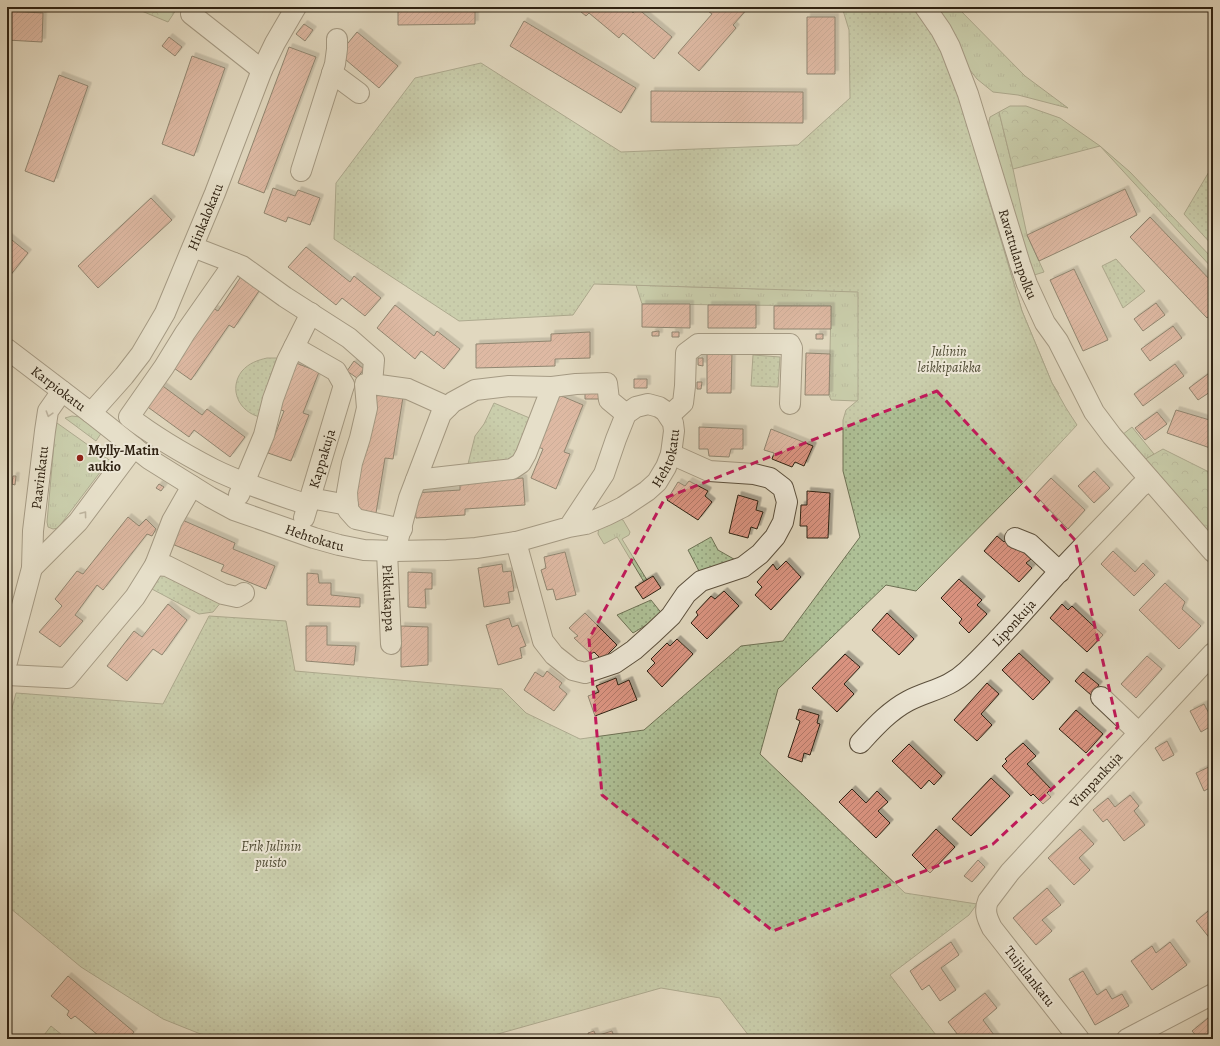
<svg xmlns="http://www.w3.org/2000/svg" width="1220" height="1046" font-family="Alegreya,serif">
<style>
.grass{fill:url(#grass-tufts);stroke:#6e7154}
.forest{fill:url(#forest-crowns);stroke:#6e7154}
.park{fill:url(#park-dots);stroke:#6e7154}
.building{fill:url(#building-hatch);stroke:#2f2212;filter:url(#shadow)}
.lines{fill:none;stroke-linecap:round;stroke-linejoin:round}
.minor-casing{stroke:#5c503d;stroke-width:22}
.minor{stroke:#ece6d5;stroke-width:20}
.oneway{stroke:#8e8474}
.marked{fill:none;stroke:#c2185b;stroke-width:3;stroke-dasharray:8 5;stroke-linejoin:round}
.poi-dot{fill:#8f2418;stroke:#ece6d5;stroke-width:1.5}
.labels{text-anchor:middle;stroke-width:4;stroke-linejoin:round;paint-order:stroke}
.street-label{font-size:14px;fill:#2f2212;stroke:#ece6d5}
.park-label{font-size:14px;font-style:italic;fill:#4f4a33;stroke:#ece6d5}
.poi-label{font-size:14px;font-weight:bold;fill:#2f2212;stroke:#ece6d5;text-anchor:start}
</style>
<defs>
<pattern id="grass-tufts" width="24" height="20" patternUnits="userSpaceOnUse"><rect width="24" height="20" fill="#aec096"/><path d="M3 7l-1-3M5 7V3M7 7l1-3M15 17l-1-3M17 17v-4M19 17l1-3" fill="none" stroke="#8e9c79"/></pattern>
<pattern id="forest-crowns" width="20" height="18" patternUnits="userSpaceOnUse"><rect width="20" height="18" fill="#aec096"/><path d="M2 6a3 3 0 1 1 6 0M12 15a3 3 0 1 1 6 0" fill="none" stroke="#8e9c79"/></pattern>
<pattern id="park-dots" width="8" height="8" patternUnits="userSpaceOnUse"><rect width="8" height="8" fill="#aec096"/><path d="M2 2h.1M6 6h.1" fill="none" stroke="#8e9c79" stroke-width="1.8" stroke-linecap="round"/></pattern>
<pattern id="building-hatch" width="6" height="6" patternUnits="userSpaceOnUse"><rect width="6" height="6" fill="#da9380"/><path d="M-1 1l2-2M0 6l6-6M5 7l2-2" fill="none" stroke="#b17867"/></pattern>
<filter id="shadow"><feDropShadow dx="3.5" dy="-3.5" stdDeviation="0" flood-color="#0004"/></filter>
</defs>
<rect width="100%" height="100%" fill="#e1d8bf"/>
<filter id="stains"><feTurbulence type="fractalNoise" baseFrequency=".005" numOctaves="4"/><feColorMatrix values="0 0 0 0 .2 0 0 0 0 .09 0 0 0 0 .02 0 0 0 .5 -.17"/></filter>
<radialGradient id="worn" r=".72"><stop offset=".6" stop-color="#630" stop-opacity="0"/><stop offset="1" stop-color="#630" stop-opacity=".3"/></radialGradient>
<path class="grass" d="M932 7H957L1025 76 1068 108 1018 95 993 92 977 79 966 65Z
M999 112 1013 169 1027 235 1044 272 1031 276 987 131 990 117Z
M1100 146 1130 172 1213 259V269Z
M996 222 1022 311 1052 383 1059 394 858 401 831 400 829 395 831 306 642 304 636 285 763 289Z
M72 416 80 417 102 432 96 441 65 418Z
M57 423 112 462 109 468 101 471 58 528 53 529 48 527 47 522 54 444 53 427Z
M1132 427 1154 454 1142 461 1122 435Z
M617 518 623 520 630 532 629 535 622 539 647 580 644 582 617 537 604 544 598 534 599 525Z"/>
<path class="forest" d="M132 7H178L168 22Z
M1010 106H1026L1060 118 1100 146 1013 169 999 112Z
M1163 449 1213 474V542L1142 461Z"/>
<path class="park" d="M842 7H916L954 72 986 190 1022 311 1052 383 1066 408 1077 425 1022 484 916 591 886 585 778 689 760 754 905 893 977 904 969 915 890 975 939 1039H749V1036L720 998 661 988 480 1039H213L163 1019 81 967 10 908H7V727L16 693 163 704 209 616 286 621 295 671 502 689 526 713 580 739 644 730 741 646 783 641 860 537 843 471V420L846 410 858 400V292L594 284 573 315 459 321 334 239 336 183 415 78 481 63 621 152 798 145 850 98 849 30Z
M1213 165V246L1184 214Z
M1116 259 1145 291 1123 308 1102 266Z
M753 355 780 357 778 387 751 386Z
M267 358H277L269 380 260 417C239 412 228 389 242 371 249 363 258 360 267 358Z
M494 403 532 419 516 458 510 463 467 468 475 436 484 424Z
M711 537 718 550 739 562 700 573 688 550Z
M160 573 222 601 213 612 199 614 150 588Z
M651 600 663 615 633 633 617 615Z
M51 1026 67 1039H41Z"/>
<path class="building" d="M398 7H475V24L398 25Z
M575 7H627L633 13 637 8 672 37 654 59 623 33 619 38 589 13 586 16Z
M711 7H749L733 25 736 28 699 71 678 53 712 14 708 11Z
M7 11 43 13 42 42 7 40Z
M807 17H835V74H807Z
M524 21 636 88 621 113 510 46Z
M304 24 313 30 305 41 296 34Z
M357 32 398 66 379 88 339 54Z
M169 37 182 47 175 56 162 46Z
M289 47 316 57 264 193 238 183Z
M192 56 225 68 194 156 162 144Z
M59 75 88 86 54 182 25 171Z
M651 91 803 92V123L651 122Z
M273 188 295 196 298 190 320 198 310 225 288 217 286 222 264 213Z
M1125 189 1137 215 1039 261 1027 235Z
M151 198 172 220 98 288 78 266Z
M1150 217 1213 283V313L1207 318 1130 237Z
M7 236 28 253 9 277 7 276Z
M306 247 350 282 354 276 381 298 365 316 342 298 336 305 288 267Z
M1074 269 1108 340 1083 351 1050 280Z
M242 275 261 288 234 328 229 325 191 380 171 366 211 307 218 311Z
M1156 303 1165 315 1143 331 1134 319Z
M642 304H690V328L642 327Z
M395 305 434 336 437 331 460 349 444 369 421 351 415 359 377 328Z
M708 305H756V328H708Z
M774 306H831V329H774Z
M1173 326 1182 338 1150 361 1141 349Z
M659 331V336H652V332Z
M590 332V358L555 359V366L476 368V344L551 341V334Z
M672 332H679V337H672Z
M816 334H823V339H816Z
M707 352H732L731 393H707Z
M806 353 830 354 829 395H805Z
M698 358H703V366L698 365Z
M354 361 364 369 357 378 347 371Z
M296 363 319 372 303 413 309 415 291 461 268 453 284 411 278 409Z
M1175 364 1184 376 1143 406 1134 394Z
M1212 371 1213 373V390L1198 400 1189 388Z
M634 379H647V388H634Z
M697 382H702L701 389H697Z
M160 384 202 415 207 409 245 437 230 457 194 430 189 437 145 405Z
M377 387 404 391 393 459 385 458 376 513 351 509 361 450 367 451Z
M585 387H600L599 399H585Z
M557 394 583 405 564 452 570 454 556 489 531 478 543 449 536 446Z
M1176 410 1213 421V449L1167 433Z
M1157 412 1167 424 1145 440 1135 428Z
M699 427 743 429V449H731L729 457 709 456 708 449H699Z
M771 429 813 446 804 466 795 462 792 467 772 459 774 453 764 450Z
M1094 471 1110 488 1094 503 1078 486Z
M13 476H16L15 485 12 484Z
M523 478 525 505 465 509V515L416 518 414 493 460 490V483Z
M1051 478 1085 510 1068 529 1035 495Z
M689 481 708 491 705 496 712 502 698 520 667 500 678 482 685 486Z
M159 484 164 487 161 491 156 488Z
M807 491 830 493 828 538H807V526H800L801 505H807Z
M738 495 758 501 756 510 763 512 757 529 751 527 748 538 729 533Z
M128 517 139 526 146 519 156 529 152 536 147 534 103 590 97 585 75 615 83 621 60 647 39 632 62 606 55 599 77 571 83 574Z
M180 519 235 543 233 549 275 566 266 589 221 571 224 565 172 544Z
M997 536 1004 542 1008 538 1031 559 1026 563 1032 568 1019 582 984 551Z
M1113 551 1135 572 1143 563 1155 575 1134 596 1101 564Z
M565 552 576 595 556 600 553 589 547 590 541 570 546 568 544 557Z
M786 561 801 577 771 610 755 595 762 587 757 582 773 564 777 570Z
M502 564 503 572 511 571 514 591 508 592 510 603 484 607 478 568Z
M408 572 432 573V589H425L426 608 408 607Z
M307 573 318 574 319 583H331V595L360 598V607L307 605Z
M653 576 661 588 643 599 635 587Z
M959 579 982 600 977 605 987 614 969 633 959 623 962 619 941 598Z
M1165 583 1185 602 1182 609 1201 626 1179 649 1139 610Z
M724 591 739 606 707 639 691 623 698 615 696 612 711 596 715 599Z
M168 604 187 620 162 655 153 649 127 681 107 666 134 631 142 637Z
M1062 604 1068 610 1072 606 1103 635 1087 652 1050 618Z
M585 613 617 645 602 660 594 652 591 654 574 638 578 636 569 628Z
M887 613 914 639 899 655 872 630Z
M509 618 512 627 518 625 526 646 520 648 522 658 498 665 486 625Z
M306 626H327V645L356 646 354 665 306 661Z
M401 626 428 627V665L401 667Z
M677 639 693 654 662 687 647 671 655 663 651 659 667 643 670 646Z
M1019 653 1050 682 1033 700 1002 670Z
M845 654 860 667 844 684 854 694 837 712 812 688Z
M1147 656 1162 669 1136 698 1121 684Z
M547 671 562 683 559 687 567 694 554 711 524 690 535 672 543 677Z
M1083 672 1099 685 1091 695 1075 681Z
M616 678 618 685 629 680 637 700 595 716 588 696 599 692 596 686Z
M987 683 999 694 981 714 992 725 977 741 954 720Z
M1204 704 1213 721V725L1201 732 1190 711Z
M799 709 819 715 817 723 820 724 810 755 804 753 802 762 788 757 800 721 796 719Z
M1076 710 1103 734 1086 753 1059 729Z
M1167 741 1174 755 1163 761 1155 748Z
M1023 743 1036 756 1027 764 1051 789 1047 793 1051 797 1043 804 1033 794 1031 796 1002 766 1007 761 1005 759Z
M909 744 942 776 934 785 929 780 921 789 892 761Z
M1213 765V786L1204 791 1196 773Z
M991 778 1010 796 971 836 952 819Z
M852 789 866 803 877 791 888 802 878 811 890 823 876 838 839 802Z
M1130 795 1139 806 1134 811 1145 825 1124 841 1107 819 1103 822 1093 810 1108 798 1115 807Z
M936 829 955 847 930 873 912 855Z
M1080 829 1094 844 1079 858 1090 870 1074 885 1048 858Z
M978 860 985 867 972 882 964 876Z
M1047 888 1061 905 1042 920 1052 931 1036 945 1013 918Z
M1213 907V938L1211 940 1196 921Z
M951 942 959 955 941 968 956 990 940 1001 929 985 922 990 910 971Z
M1170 942 1187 965 1152 990 1131 961 1152 946 1156 953Z
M1083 971 1097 995 1106 989 1112 999 1122 994 1129 1006 1095 1025 1069 979Z
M68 976 134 1032 128 1039H98L99 1036 75 1016 71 1019 67 1015 69 1011 51 996Z
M985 993 997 1008 983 1020 997 1039H961L948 1022Z
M1213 1014V1039H1199L1192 1031Z
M594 1031 596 1036 612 1031 615 1039H585L589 1038 588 1033Z"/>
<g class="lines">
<defs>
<g id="minor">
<path id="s1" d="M925 7 941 30 950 47 968 94 1020 264 1027 284 1045 323 1058 341 1094 412 1112 436 1213 552"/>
<path d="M191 14 262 70"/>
<path d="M332 73 359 93"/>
<path d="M301 171 335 64 337 49V39"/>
<path d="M193 247 242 266 285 297 349 338 374 360 372 384 408 389 448 407"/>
<path d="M234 263 185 333 164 367 129 417C155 437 184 454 213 469 243 484 276 494 308 505"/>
<path d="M294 347 336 371 344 385"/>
<path id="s2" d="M7 349 91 413 149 459 210 497 234 510 314 538 339 545 364 550 395 551 447 550 476 548 516 542 569 527 586 524 607 515 623 507 647 491 657 482 666 467 671 454 674 431 673 423 665 411 659 407 648 404 636 407 626 414 616 439 604 474 569 527"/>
<path d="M365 384 367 408 360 438 352 463 347 492 348 510 356 519 402 529"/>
<path id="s3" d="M91 413 124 376 141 354 165 313 215 193 262 70 275 43 296 7"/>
<path d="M669 416 683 403 685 386 686 353 698 344H790L792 348 790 404"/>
<path d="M416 480 512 469 521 463 526 454 552 387"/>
<path d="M239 495 264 435 273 399 287 361 311 313"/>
<path d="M310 498 348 505"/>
<path id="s4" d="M304 518 344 385"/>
<path d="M1015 538 1030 544 1060 572"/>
<path d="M516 542 543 641 554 655 573 670 585 673 615 663 634 650 653 633 671 616 686 594 701 581 743 567 760 554 775 537 783 522 787 502 783 488 770 478 754 474 709 471 671 454"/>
<path id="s5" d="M387 551 391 644"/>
<path d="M395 551 409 498 441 414 453 402 475 390 509 386 552 387 576 384 607 383 609 400 626 414"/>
<path d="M155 565 167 566 223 594 237 597 244 593"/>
<path d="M32 568 78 522 134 447"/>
<path id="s6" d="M7 662 32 568 33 531 45 431 48 411 62 391"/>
<path d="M7 675 67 678 135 597 155 565 172 521 192 486"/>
<path d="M1101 697 1139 733"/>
<path id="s7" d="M860 743C874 728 889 711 908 701 929 690 948 689 967 671 999 641 1028 606 1058 573 1085 544 1113 516 1140 487L1150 480"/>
<path id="s8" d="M1079 1039 992 928C987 918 984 911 988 901L1010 872 1213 653"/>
<path d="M1127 1039 1213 994"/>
</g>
</defs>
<use href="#minor" class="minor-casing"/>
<use href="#minor" class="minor"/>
</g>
<defs><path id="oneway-chevron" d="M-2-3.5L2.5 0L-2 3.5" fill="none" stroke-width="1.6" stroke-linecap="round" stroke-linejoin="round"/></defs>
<g class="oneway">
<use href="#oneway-chevron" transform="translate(49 414) rotate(107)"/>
<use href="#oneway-chevron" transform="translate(84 514) rotate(-53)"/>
</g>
<path d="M0 0H1220V1046H0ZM937 391 1075 540 1118 727 993 844 773 931 602 795 589 639 665 498Z" fill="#e1d8bf" fill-opacity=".55" fill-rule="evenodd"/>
<path class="marked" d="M937 391 1075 540 1118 727 993 844 773 931 602 795 589 639 665 498Z"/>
<circle class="poi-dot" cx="80" cy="458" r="4"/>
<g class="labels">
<g class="street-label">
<text dy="5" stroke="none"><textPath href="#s3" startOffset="229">Hinkalokatu</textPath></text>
<text dy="5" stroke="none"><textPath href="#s1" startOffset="265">Ravattulanpolku</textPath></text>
<text dy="5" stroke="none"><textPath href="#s2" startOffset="65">Karpiokatu</textPath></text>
<text dy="5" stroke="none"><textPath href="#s2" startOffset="749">Hehtokatu</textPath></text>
<text dy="5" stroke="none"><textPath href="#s4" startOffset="62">Kappakuja</textPath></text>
<text dy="5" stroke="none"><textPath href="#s6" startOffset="188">Paavinkatu</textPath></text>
<text dy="5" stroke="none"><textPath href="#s2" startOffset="364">Hehtokatu</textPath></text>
<text dy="5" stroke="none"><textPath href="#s5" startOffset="47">Pikkukappa</textPath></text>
<text dy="5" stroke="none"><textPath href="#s7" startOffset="198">Liponkuja</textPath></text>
<text dy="5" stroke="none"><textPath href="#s8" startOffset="332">Vimpankuja</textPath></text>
<text transform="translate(1030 976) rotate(52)" y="5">Tuijulankatu</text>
</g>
<g class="park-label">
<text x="949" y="356">Julinin<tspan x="949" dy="16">leikkipaikka</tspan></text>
<text x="271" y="851">Erik Julinin<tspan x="271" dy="16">puisto</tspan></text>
</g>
<g class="poi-label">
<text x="88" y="455">Mylly-Matin<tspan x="88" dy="16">aukio</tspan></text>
</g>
</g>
<rect width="1220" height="1046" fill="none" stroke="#e1d8bf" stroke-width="24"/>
<rect x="8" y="8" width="1204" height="1030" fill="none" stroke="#2f2212" stroke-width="2"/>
<rect x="12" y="12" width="1196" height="1022" fill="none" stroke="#2f2212"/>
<rect width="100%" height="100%" filter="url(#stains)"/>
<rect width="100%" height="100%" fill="url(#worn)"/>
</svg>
